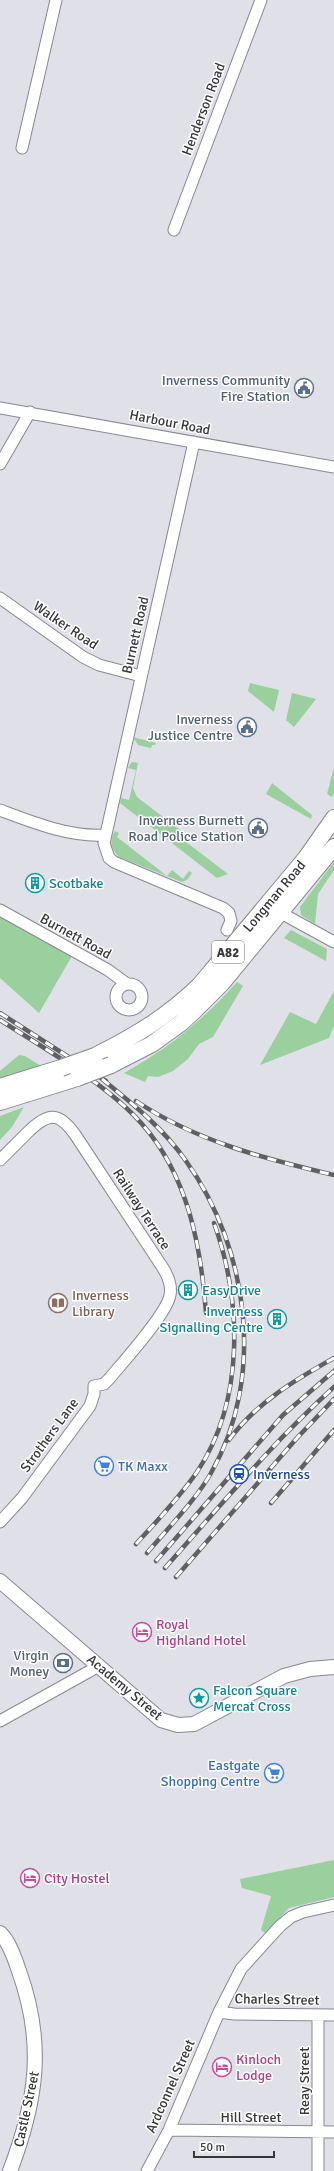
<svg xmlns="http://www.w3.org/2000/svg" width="334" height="2171" font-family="Signika,sans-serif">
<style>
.green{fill:#99d09d}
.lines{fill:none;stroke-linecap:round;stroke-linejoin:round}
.minor-casing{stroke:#878890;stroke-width:13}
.major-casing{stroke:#878890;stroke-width:16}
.highway-casing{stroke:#878890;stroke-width:18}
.minor{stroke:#fff;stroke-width:11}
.major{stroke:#fff;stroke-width:14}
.highway{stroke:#fff;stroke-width:16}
.rail-casing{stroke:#5f5f64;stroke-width:4.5}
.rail{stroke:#fff;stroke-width:3;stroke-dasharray:9;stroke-linecap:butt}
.highway-bridge-casing{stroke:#878890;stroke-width:18;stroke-linecap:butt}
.highway-bridge{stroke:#fff;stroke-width:16}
.labels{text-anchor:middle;stroke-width:3;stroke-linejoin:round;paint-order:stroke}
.shield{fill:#fff;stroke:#727275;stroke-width:1}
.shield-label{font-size:13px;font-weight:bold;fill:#36363a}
.street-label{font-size:14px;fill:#36363a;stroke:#fff}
.service-label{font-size:14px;fill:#4e5e75;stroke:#fff;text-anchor:end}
.culture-label{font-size:14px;fill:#0d838f;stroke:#fff;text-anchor:start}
.education-label{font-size:14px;fill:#785e54;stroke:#fff;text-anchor:start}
.shop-label{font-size:14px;fill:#366cbe;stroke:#fff;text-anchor:start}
.transit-label{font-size:14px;fill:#164399;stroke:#fff;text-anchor:start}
.hotel-label{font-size:14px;fill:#b23c85;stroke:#fff;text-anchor:start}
</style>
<rect width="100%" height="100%" fill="#dfe0e8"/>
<path class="green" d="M250 683 279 690 274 712 248 691Z
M292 693 316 699 294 727 286 720Z
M133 737 156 743 155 745H152L151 748 138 745Z
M132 762 138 763 133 788 137 797 184 833 183 835 187 839 186 842 228 874 217 878 120 803 121 798 129 800 136 770 128 768Z
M334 767V793L332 797 327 794Z
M272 783 312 815 311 819 266 794Z
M115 831 119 833 117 837 167 876 172 870 183 879 189 871 192 873 187 880 182 882 119 857C111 850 109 840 115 831Z
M334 862V870L318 894 315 924 301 915 300 907Z
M0 915 72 956 39 1013 0 978Z
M291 930 327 949 326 961 284 938Z
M237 982 243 986 213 1037 199 1044 188 1059 173 1071 158 1077 148 1076 145 1082 124 1073C169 1048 202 1021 237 982Z
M334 991V1026L329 1038 260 1065 290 1012 316 1024Z
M19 1055 25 1056 41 1066 0 1079V1071Z
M24 1107 12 1127 0 1140V1116Z
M334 1860V1897L289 1908 265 1933 261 1930 271 1896 242 1888 240 1879Z"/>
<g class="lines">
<defs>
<path id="minor" d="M22 148 56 0
M174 230 261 0
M0 408 334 467
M194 442 104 843 109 858 114 862 223 908 229 913 231 921 227 930
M0 464 30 412
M0 598 83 657 99 665 141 676
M0 810C32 822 69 837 104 835
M0 910 108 970 127 984
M281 913 334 942
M116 997a13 13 0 1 1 26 0a13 13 0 1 1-26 0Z
M0 1160C9 1151 18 1142 27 1133 48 1112 59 1111 76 1136L163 1268C168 1276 172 1285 170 1295 167 1314 123 1362 109 1379L104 1384 94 1386V1394L90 1406 22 1498 0 1522
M0 1721 99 1666
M219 2012 234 2014 334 2015
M169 2130 334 2132
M147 2171 169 2130 219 2012 241 1969 280 1926 291 1917 303 1912 334 1905
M318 2171V2015"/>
<path id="major" d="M0 1581 161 1720 178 1725 194 1724 284 1676 310 1669 334 1667
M0 1933C9 1941 15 1959 19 1971 45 2043 37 2100 10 2171"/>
<path id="highway" d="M95 1056C135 1036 167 1017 200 985L306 858 334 818
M111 1065 152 1044 181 1023 194 1011 222 983 334 847
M0 1087 61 1068
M0 1102 77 1078"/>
</defs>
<use href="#minor" class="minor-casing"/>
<use href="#major" class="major-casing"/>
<use href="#highway" class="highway-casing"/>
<use href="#minor" class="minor"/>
<use href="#major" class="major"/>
<use href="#highway" class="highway"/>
<defs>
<path id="rail" d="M0 1013 106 1081
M0 1020C45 1049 107 1084 142 1124 188 1176 201 1246 206 1313
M102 1079C133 1104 163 1128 186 1161 249 1249 266 1377 211 1473 196 1500 167 1529 147 1553
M136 1101C196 1141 265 1159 334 1175
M229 1440C256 1403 295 1380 334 1358
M271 1503 334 1430
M136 1544C157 1521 179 1498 197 1472 245 1400 242 1301 214 1223
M156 1561 283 1415 334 1371
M165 1568C220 1506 273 1442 334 1387
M176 1577 297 1438 334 1399"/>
</defs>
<use href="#rail" class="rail-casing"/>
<use href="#rail" class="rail"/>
<defs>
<path id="highway-bridge" d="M61 1068 95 1056
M77 1078 111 1065"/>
</defs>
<use href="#highway-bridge" class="highway-bridge-casing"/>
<use href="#highway-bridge" class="highway-bridge"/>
</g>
<defs>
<symbol id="civic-ring" viewBox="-11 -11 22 22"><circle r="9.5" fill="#fff" stroke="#5c6f8a" stroke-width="1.5"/><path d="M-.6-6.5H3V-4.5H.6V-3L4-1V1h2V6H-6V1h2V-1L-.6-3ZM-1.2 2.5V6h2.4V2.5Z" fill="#5c6f8a"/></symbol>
<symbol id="building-ring" viewBox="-11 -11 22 22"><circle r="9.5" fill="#fff" stroke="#0f9aa8" stroke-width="1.5"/><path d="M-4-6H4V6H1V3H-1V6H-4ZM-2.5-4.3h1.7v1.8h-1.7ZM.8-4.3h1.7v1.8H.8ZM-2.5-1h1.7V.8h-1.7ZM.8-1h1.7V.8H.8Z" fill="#0f9aa8"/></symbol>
<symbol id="library-ring" viewBox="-11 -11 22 22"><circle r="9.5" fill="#fff" stroke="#8d6e63" stroke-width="1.5"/><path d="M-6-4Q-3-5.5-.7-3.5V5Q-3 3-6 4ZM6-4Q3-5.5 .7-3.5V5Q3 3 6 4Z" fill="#8d6e63"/></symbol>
<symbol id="supermarket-ring" viewBox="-11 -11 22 22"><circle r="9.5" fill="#fff" stroke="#3f7fe0" stroke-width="1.5"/><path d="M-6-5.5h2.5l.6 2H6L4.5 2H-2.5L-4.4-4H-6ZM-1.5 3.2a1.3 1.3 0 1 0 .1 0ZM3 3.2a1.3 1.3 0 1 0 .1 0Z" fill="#3f7fe0"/></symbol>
<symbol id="station-ring" viewBox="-11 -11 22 22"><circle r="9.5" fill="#fff" stroke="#1a4fb4" stroke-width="1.5"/><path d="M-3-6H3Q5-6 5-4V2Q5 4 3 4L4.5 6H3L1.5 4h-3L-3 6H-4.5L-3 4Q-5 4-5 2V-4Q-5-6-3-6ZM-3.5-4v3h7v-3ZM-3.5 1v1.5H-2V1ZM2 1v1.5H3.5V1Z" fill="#1a4fb4"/></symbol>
<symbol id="hotel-ring" viewBox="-11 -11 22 22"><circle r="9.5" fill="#fff" stroke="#d1479c" stroke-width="1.5"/><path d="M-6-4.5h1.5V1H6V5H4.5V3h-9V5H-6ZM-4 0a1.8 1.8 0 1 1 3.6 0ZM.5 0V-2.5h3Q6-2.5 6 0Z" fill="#d1479c"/></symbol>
<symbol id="bank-ring" viewBox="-11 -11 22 22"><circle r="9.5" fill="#fff" stroke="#5c6f8a" stroke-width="1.5"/><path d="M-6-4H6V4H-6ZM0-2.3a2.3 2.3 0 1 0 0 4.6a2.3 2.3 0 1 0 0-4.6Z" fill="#5c6f8a"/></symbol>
<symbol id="sight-ring" viewBox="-11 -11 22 22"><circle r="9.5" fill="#fff" stroke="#0f9aa8" stroke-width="1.5"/><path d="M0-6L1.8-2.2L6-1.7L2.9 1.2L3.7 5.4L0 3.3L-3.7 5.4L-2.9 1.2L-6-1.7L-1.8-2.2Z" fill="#0f9aa8"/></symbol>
</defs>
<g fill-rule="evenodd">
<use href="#civic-ring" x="293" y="377" width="22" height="22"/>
<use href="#civic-ring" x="236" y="716" width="22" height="22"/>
<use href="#civic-ring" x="247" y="817" width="22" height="22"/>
<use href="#building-ring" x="24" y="872" width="22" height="22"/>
<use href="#building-ring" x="177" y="1279" width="22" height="22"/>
<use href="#library-ring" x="47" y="1292" width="22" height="22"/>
<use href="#building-ring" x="266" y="1308" width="22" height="22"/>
<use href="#supermarket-ring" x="93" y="1455" width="22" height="22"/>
<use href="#station-ring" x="228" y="1463" width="22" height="22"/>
<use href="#hotel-ring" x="131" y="1621" width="22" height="22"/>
<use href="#bank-ring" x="52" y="1652" width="22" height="22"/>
<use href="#sight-ring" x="188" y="1687" width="22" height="22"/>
<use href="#supermarket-ring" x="263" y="1762" width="22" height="22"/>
<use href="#hotel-ring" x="19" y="1867" width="22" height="22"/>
<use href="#hotel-ring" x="211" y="2056" width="22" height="22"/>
</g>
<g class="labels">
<rect class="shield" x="212" y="941" width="32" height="22" rx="3"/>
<g class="shield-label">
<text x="228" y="957">A82</text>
</g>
<g class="street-label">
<text transform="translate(203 109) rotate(-69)" y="5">Henderson Road</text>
<text transform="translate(170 422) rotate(11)" y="5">Harbour Road</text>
<text transform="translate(66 625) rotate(34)" y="5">Walker Road</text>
<text transform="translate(135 635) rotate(-77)" y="5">Burnett Road</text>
<text transform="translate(274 896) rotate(-50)" y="5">Longman Road</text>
<text transform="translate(76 936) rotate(29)" y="5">Burnett Road</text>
<text transform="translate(142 1209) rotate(57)" y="5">Railway Terrace</text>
<text transform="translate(49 1435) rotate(-54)" y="5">Strothers Lane</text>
<text transform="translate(125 1687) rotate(40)" y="5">Academy Street</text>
<text transform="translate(277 1999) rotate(1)" y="5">Charles Street</text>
<text transform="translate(304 2081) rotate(-90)" y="5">Reay Street</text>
<text transform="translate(170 2086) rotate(-66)" y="5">Ardconnel Street</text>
<text transform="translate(26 2109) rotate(-78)" y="5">Castle Street</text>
<text x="251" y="2122">Hill Street</text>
</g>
<g class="service-label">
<text x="290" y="385">Inverness Community<tspan x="290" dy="16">Fire Station</tspan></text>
<text x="233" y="724">Inverness<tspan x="233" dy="16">Justice Centre</tspan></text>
<text x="244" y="825">Inverness Burnett<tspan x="244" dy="16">Road Police Station</tspan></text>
<text x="49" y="1660">Virgin<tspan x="49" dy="16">Money</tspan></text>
</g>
<g class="culture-label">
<text x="49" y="888">Scotbake</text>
<text x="202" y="1295">EasyDrive</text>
<text x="263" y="1316" text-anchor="end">Inverness<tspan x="263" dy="16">Signalling Centre</tspan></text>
<text x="213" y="1695">Falcon Square<tspan x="213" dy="16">Mercat Cross</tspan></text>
</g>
<g class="education-label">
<text x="72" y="1300">Inverness<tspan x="72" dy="16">Library</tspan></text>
</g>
<g class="shop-label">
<text x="118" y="1471">TK Maxx</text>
<text x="260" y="1770" text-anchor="end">Eastgate<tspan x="260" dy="16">Shopping Centre</tspan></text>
</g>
<g class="transit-label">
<text x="253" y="1479">Inverness</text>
</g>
<g class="hotel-label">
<text x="156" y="1629">Royal<tspan x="156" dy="16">Highland Hotel</tspan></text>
<text x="44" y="1883">City Hostel</text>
<text x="236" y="2064">Kinloch<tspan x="236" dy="16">Lodge</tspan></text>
</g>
</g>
<path d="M194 2151v6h80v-6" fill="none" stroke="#36363a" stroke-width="2"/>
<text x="200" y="2151" font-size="12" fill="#36363a" stroke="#ffffff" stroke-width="3" paint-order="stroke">50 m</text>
</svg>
